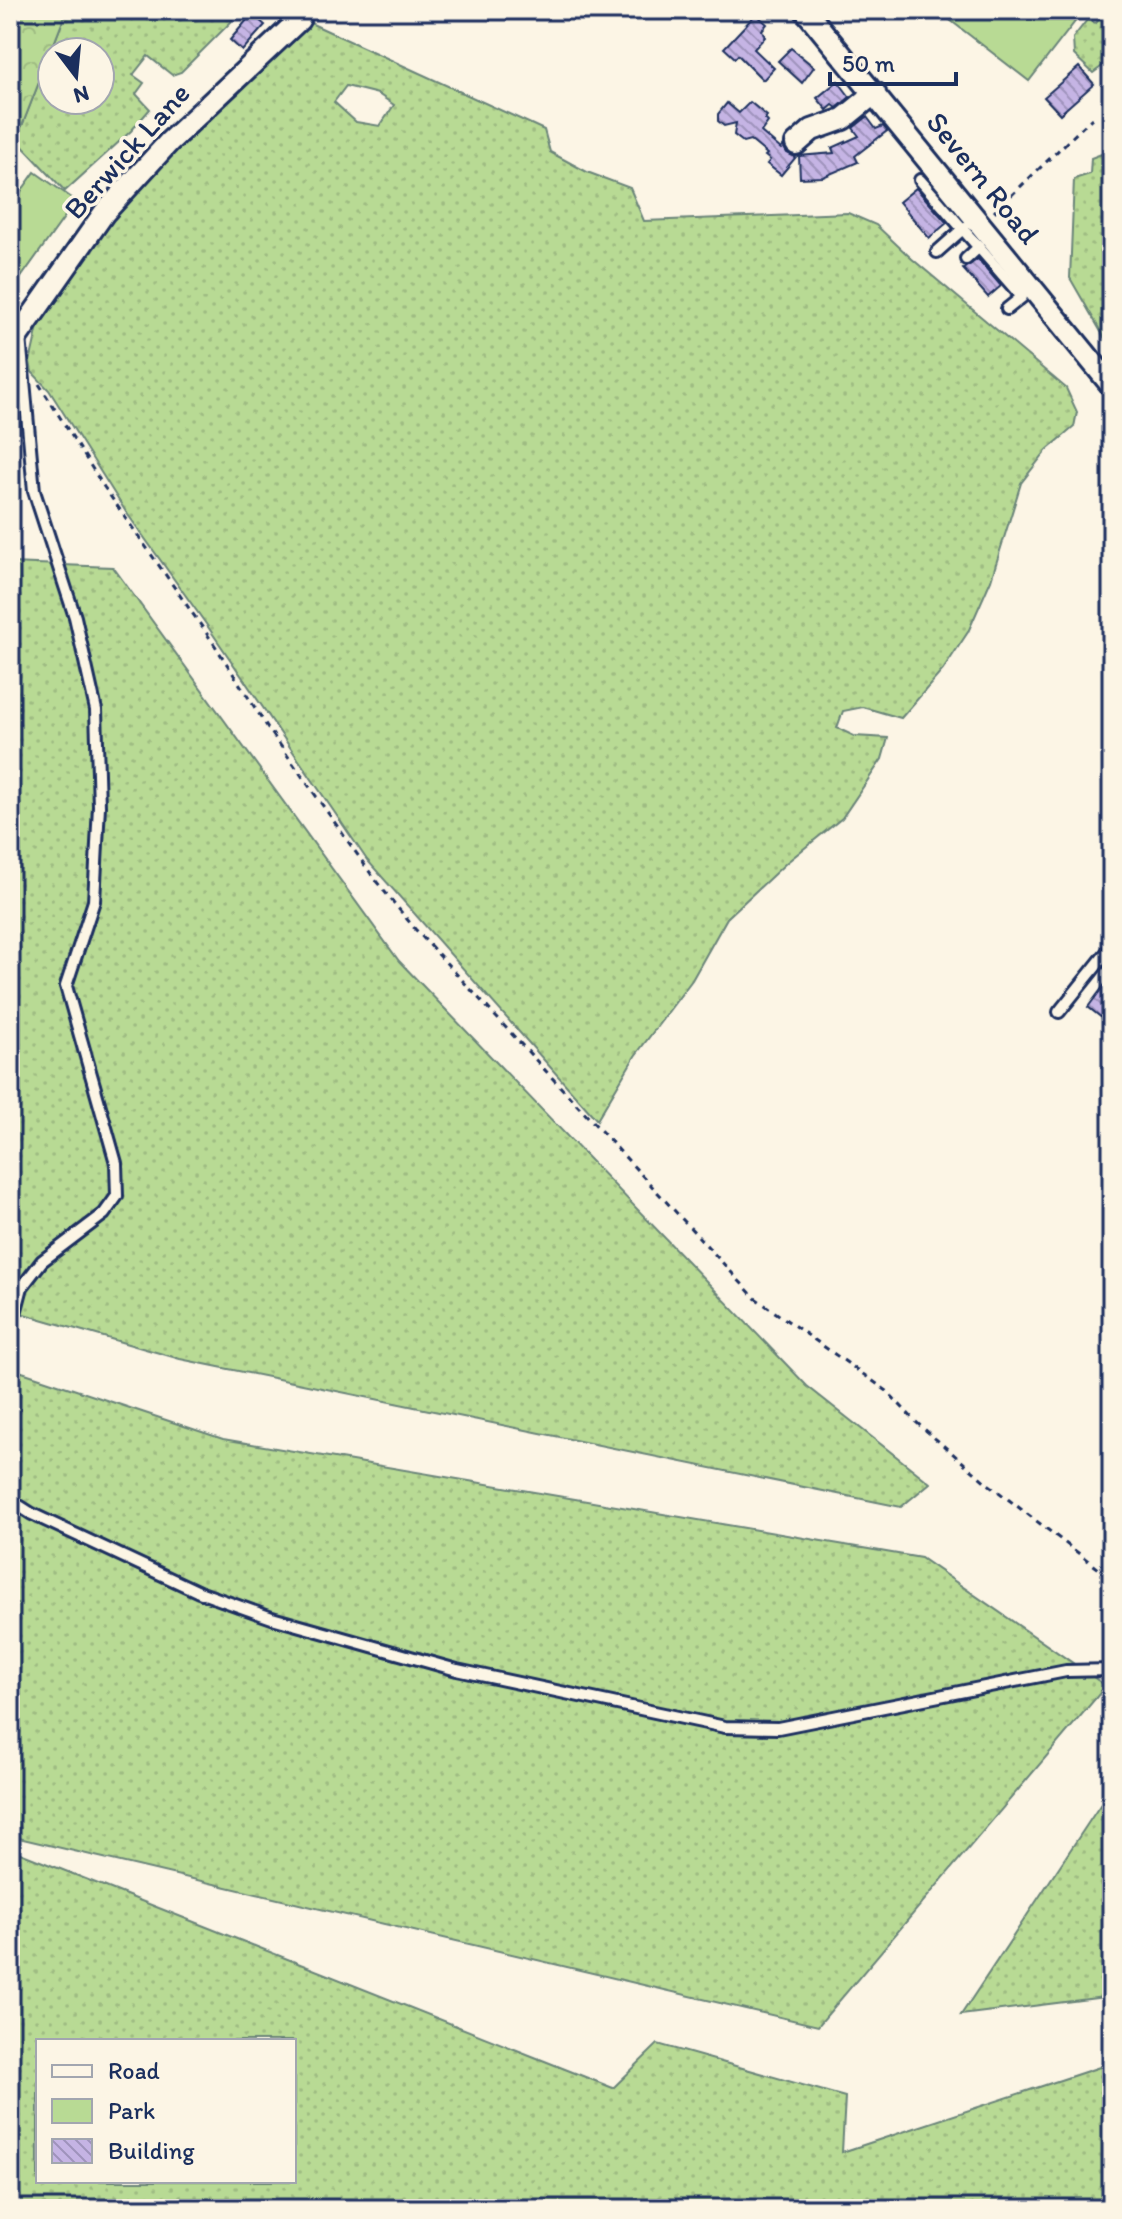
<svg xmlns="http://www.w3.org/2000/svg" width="1122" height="2219" font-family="Itim,sans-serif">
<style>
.grass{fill:url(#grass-dots);stroke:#6a8479;stroke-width:2;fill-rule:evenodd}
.forest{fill:url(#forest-crowns);stroke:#6a8479;stroke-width:2}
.park{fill:#b8da94;stroke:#6a8479;stroke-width:2}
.building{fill:url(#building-back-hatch);stroke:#1b2f5e;stroke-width:2}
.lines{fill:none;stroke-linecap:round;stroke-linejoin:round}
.service-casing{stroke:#1b2f5e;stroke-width:16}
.minor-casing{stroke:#1b2f5e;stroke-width:26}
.path{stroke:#1b2f5e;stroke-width:3;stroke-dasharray:6 6;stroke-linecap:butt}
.service{stroke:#fcf5e5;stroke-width:10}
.minor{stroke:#fcf5e5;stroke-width:20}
.labels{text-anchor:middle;stroke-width:7;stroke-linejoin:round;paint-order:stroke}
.street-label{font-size:30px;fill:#1b2f5e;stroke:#fcf5e5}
</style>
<defs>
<pattern id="grass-dots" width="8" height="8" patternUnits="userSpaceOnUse" patternTransform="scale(2)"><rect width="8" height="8" fill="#b8da94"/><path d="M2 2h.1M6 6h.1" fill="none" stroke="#9ebb82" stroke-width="1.8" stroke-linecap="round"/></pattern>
<pattern id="forest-crowns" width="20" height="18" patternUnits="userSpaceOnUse" patternTransform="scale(2)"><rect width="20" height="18" fill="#b8da94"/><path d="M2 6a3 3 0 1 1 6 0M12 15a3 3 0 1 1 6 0" fill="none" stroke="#9ebb82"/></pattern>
<pattern id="building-back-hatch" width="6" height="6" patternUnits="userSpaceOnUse" patternTransform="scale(2)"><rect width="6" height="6" fill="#c5b4e4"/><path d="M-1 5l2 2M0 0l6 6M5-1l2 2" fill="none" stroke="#9f93bc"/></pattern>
</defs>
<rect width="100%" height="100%" fill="#fcf5e5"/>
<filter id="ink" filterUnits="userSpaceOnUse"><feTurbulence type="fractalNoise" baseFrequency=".0125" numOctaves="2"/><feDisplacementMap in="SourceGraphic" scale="16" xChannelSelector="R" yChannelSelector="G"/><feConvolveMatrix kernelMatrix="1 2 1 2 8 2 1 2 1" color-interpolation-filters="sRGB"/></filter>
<g filter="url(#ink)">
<path class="grass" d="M67 10H236L231 22 181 72 172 75 148 56 133 75 144 83 136 94 150 109 131 131 65 191 12 135 22 126ZM52 52H100V100H52Z
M1107 10H1112V59L1093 73 1074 55 1073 38 1087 20 1096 23Z
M308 22 544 130 550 152 587 172 630 188 644 221 848 213 876 225 911 258 1066 388 1077 412 1074 427 1047 450 1021 483 991 580 968 632 943 670 901 718 863 707 843 711 837 728 854 736 888 738 882 759 842 818 786 863 727 918 692 980 635 1056 597 1120 367 860 206 624 126 512 49 390 32 372 30 362 39 322 115 212ZM346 86 378 94 394 105 380 126 356 122 334 102Z
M1112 150V351L1070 278 1074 179 1090 174 1091 158Z
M10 563 113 567 399 961 807 1386 930 1483 901 1507 180 1359 10 1310Z
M10 1368 223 1439 921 1558 1106 1686 818 2026 10 1836Z
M1112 1787V1996L961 2015Z
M10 1849 613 2088 658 2044 845 2097 842 2152 1112 2063V2209H10ZM38 2041H294V2181H38Z"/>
<path class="forest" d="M10 10H67L22 126 10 137Z"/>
<path class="park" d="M937 10H1084L1029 81Z
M35 172 76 201 17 283 10 278V207Z"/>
<path class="building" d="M252 14 265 25 242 51 230 40Z
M756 14 767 24 762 30 765 37 754 49 774 68 763 80 738 55 735 58 724 48Z
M791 48 814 67 802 83 778 61Z
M1079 67 1094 84 1060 114 1044 97Z
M838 81 850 97 837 108 833 105 827 110 817 98Z
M750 102 767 116 765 119 768 122 761 132 781 149 783 146 787 153 796 157 781 175 767 164 770 160 765 156 767 154 750 140 743 142 734 135 736 123 724 126 718 121V114L727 103 739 113Z
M867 117 876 129 883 126 887 131 855 156 858 162 823 177 800 178 799 156 834 153 832 148 859 136 853 128Z
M916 188 947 223 929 238 899 202Z
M978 259 1001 286 988 297 963 269Z
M1112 975V1026L1088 1007Z"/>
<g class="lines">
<defs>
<path id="service" d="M920 180 1022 297 1007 309
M937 252 965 227
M966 259 979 247
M1059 1012 1112 946
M10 1333 22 1287 42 1261 104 1214 117 1196 116 1163 66 986 94 901 99 806 96 710 75 617 34 491 20 337
M10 1500 32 1514 199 1592 272 1618 457 1670 725 1727 778 1728 1066 1671 1112 1670"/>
<path id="minor" d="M805 10 1112 386
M796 144 812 130 843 119 875 93
M10 347 104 213 169 142 299 20 304 10"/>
</defs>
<use href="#service" class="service-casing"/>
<use href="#minor" class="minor-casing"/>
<path class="path" d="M994 212 1092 118
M39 384 104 487 214 644 268 728 376 881 415 929 755 1298 887 1391 916 1422 987 1483 1112 1579"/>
<use href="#service" class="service"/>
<use href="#minor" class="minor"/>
</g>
</g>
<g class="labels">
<g class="street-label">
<text transform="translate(127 151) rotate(-48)" y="10">Berwick Lane</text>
<text transform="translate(983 178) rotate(51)" y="10">Severn Road</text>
</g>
</g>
<rect width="1122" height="2219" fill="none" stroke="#fcf5e5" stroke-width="40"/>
<rect x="20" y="20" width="1082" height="2179" fill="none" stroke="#1b2f5e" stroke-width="3" filter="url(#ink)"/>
<rect x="36" y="2039" width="260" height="144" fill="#fcf5e5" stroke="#a2a6af" stroke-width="2"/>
<rect x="52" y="2065" width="40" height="12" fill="#fcf5e5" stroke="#a2a6af" stroke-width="2"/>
<text x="108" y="2079" font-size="24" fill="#1b2f5e">Road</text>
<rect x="52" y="2099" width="40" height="24" fill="#b8da94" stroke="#a2a6af" stroke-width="2"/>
<text x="108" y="2119" font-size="24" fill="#1b2f5e">Park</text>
<rect x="52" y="2139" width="40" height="24" fill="url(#building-back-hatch)" stroke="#a2a6af" stroke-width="2"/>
<text x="108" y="2159" font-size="24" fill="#1b2f5e">Building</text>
<g transform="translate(76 76) rotate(164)"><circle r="38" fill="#fcf5e5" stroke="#a2a6af" stroke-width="2"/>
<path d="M0-6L14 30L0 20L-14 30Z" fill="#1b2f5e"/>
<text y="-12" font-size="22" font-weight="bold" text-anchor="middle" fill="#1b2f5e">N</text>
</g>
<path d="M830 72v12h126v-12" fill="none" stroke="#1b2f5e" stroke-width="4"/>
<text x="842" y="72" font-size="24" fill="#1b2f5e" stroke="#fcf5e5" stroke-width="6" paint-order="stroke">50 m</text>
</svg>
